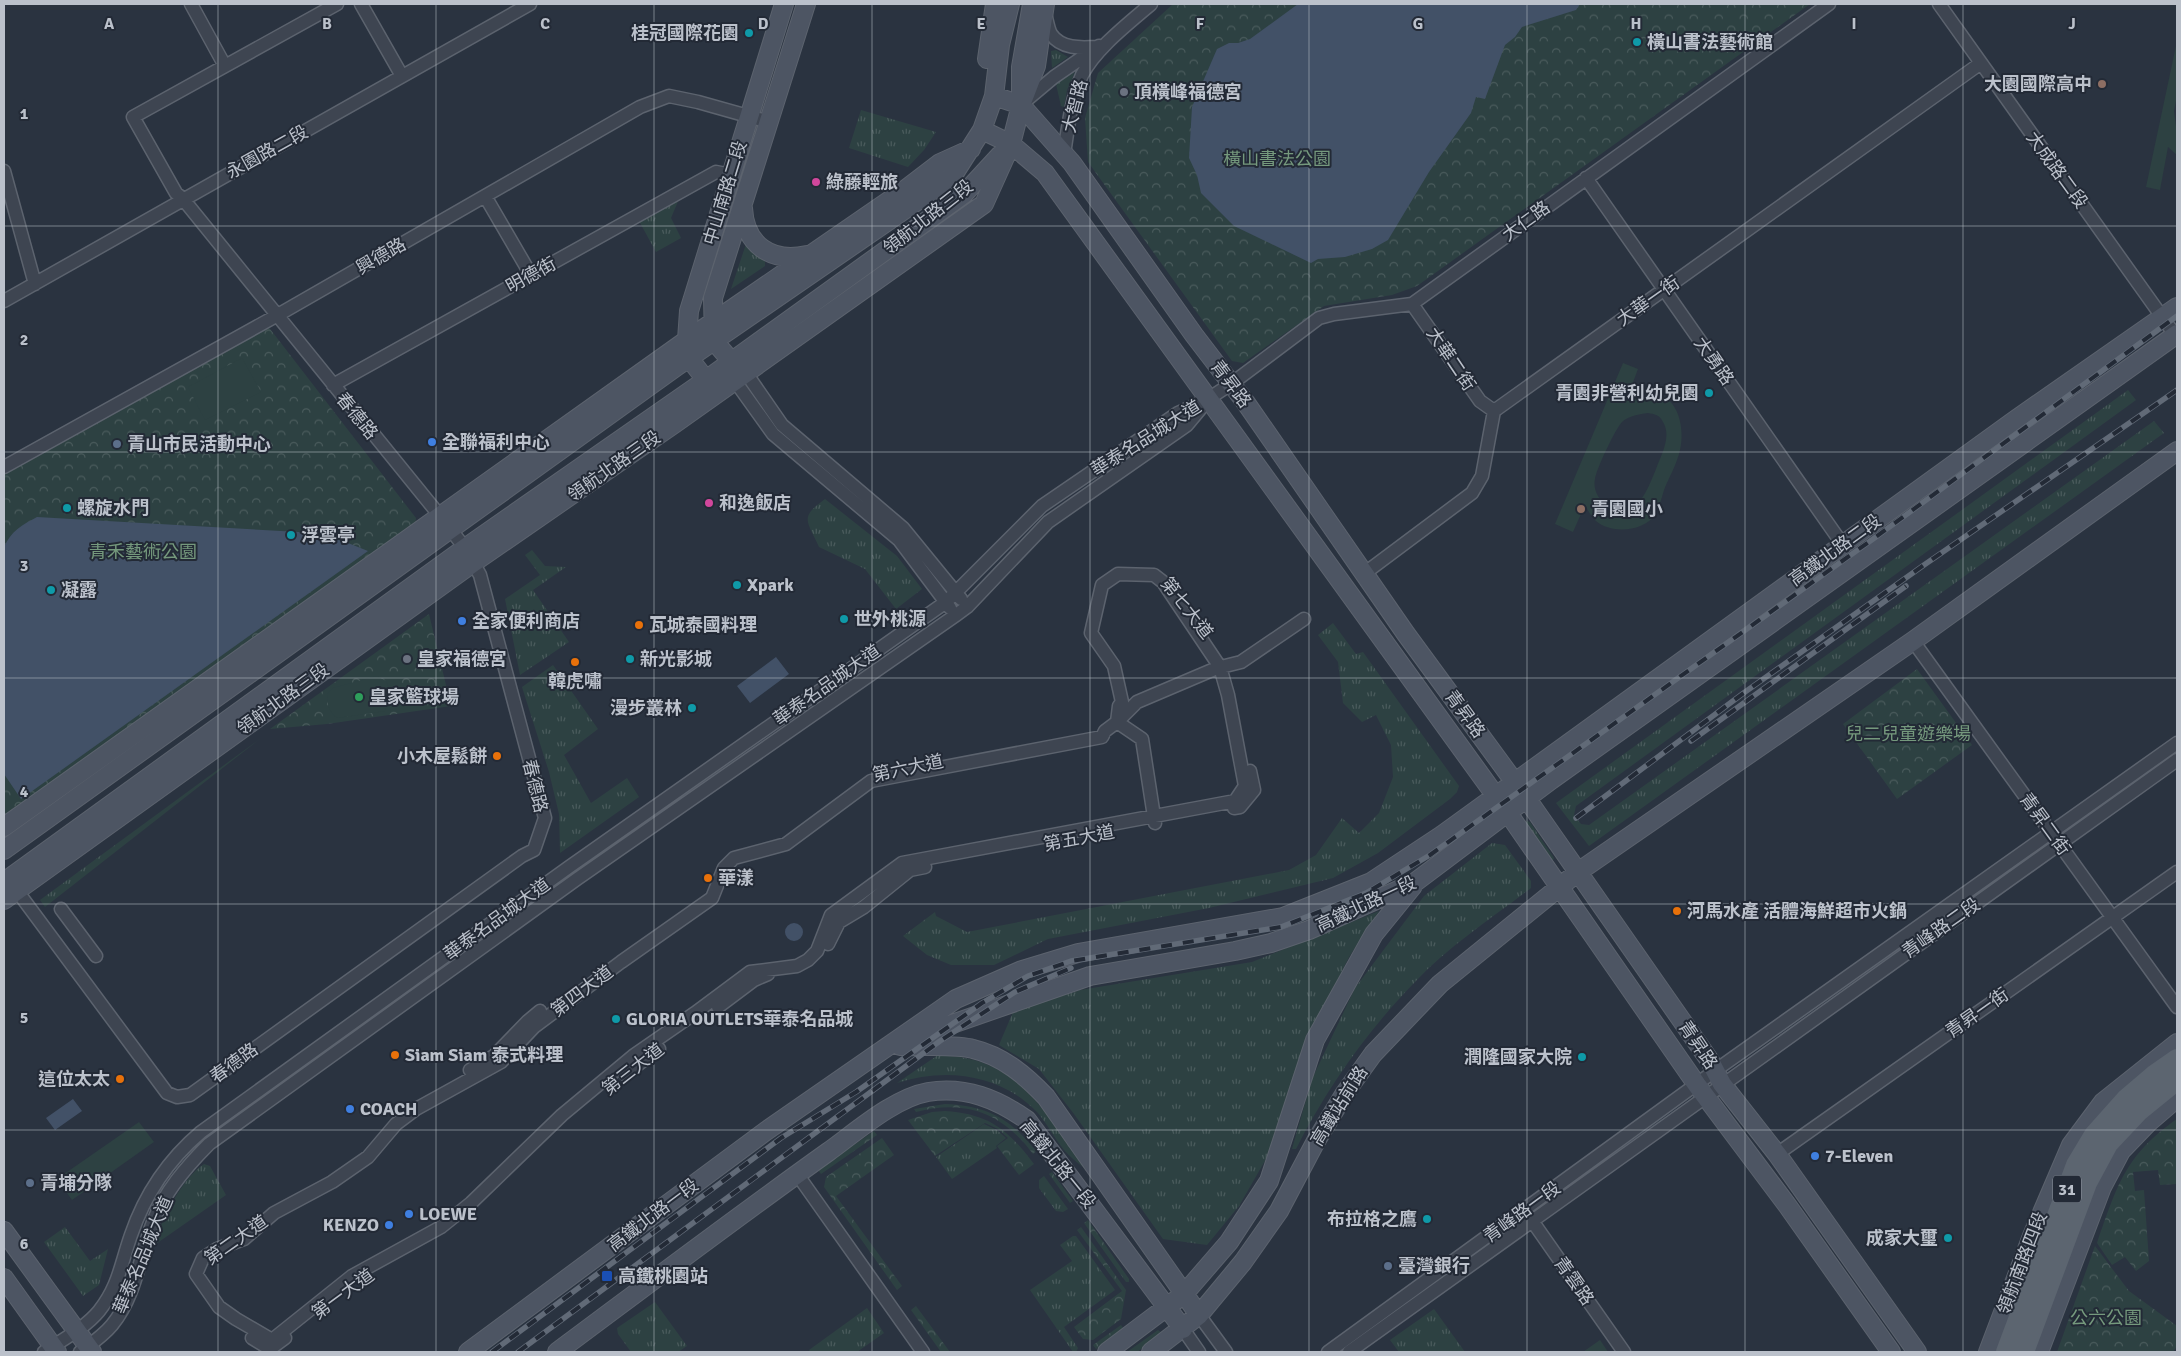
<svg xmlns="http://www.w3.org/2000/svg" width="2181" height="1356" font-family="Signika,'Noto Sans TC',sans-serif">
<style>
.grass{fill:url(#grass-tufts)}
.forest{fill:url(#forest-crowns)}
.garden{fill:#2d4142;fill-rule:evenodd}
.water{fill:#425167}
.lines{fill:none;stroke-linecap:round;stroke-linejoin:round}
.street-casing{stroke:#5c636e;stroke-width:15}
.secondary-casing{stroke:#5c636e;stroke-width:20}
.primary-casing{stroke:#484e5a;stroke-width:22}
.street{stroke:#3e4551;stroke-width:12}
.secondary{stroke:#4d5563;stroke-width:18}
.primary{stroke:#5c6570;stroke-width:20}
.rail-casing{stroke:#616a77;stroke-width:5.5}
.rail{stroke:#232a36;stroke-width:4;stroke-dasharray:11;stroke-linecap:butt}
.grid{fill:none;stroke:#bbc1cb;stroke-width:1;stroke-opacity:0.55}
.culture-dot{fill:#0f9aa8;stroke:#232a36;stroke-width:2}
.education-dot{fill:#8d6e63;stroke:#232a36;stroke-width:2}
.worship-dot{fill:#6b7280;stroke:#232a36;stroke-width:2}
.hotel-dot{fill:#d1479c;stroke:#232a36;stroke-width:2}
.shop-dot{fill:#3f7fe0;stroke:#232a36;stroke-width:2}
.service-dot{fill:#5c6f8a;stroke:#232a36;stroke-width:2}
.food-dot{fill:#e8710a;stroke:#232a36;stroke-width:2}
.leisure-dot{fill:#2e9e5b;stroke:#232a36;stroke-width:2}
.transit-dot{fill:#1a4fb4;stroke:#232a36;stroke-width:2}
.labels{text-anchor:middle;stroke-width:4;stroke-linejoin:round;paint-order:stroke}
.shield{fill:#232a36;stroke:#8d949e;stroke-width:1}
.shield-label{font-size:16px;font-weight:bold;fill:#bbc1cb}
.poi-label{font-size:18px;font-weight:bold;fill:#bbc1cb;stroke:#232a36;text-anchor:start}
.street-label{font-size:18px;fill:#bbc1cb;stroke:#232a36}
.park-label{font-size:18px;fill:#75997d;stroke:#232a36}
.grid-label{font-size:16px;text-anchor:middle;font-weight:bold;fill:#bbc1cb;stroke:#232a36;stroke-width:4;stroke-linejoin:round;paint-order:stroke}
</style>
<defs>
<pattern id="grass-tufts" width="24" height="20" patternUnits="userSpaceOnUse" patternTransform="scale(1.25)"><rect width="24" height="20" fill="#2d4142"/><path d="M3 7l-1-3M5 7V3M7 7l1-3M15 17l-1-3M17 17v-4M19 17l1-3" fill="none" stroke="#4a5b5c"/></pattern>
<pattern id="forest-crowns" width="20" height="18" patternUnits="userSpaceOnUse" patternTransform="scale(1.25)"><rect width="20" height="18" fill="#2d4142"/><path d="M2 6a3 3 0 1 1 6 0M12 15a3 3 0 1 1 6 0" fill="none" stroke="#4a5b5c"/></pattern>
</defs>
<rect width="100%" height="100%" fill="#2a3340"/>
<path class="grass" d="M1056 50 1068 57 1052 68 1051 51Z
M1075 72 1067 90 1064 107 1061 106 1056 84Z
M861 110 936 132 924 150 908 167 849 148Z
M679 199 671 218 681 238 656 252 639 221Z
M746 244 765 261V266L731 289Z
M2128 390 2136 400 1576 806 1574 815 1581 824 1589 825 2154 421 2164 433 1589 846 1556 803Z
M825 499 897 556 922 589 896 609 865 569 819 547C807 520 799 518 825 499Z
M532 550 545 566 566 567 533 590 569 642 520 675 505 599 540 575 525 555Z
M1333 623 1356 654 1363 652 1459 786 1457 792 1450 799 1378 853 1333 878 1209 908 1048 939 994 965H951L927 955 903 936 935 912 936 916 967 932 1289 870 1316 855 1342 818 1359 833 1379 813 1393 777 1391 745 1376 715 1362 722 1343 703 1338 662 1318 635Z
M553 665 598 729 564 755 591 803 627 778 639 797 560 853 559 814 549 772 522 687Z
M261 738 45 907 40 900Z
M1527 821 1530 822 1554 858 1553 860H1550L1525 823Z
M1492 843 1505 845 1531 881V888C1492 918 1449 946 1415 982 1367 1031 1327 1088 1296 1149H1292L1312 1079 1355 988 1424 896Z
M1379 911 1349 957 1318 1019 1270 1152 1239 1206 1207 1245 1163 1239 1074 1114 1039 1069 999 1045 1013 1012 1080 990 1252 962Z
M938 1055C947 1056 956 1056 965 1058 1021 1068 1050 1118 1080 1160L1084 1168C1077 1162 1070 1157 1064 1150 1054 1138 1047 1123 1037 1112 1000 1074 946 1067 897 1083Z
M984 1124 997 1130 1006 1138 996 1146 997 1148 952 1179 936 1157Z
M204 1164 210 1166 226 1195 153 1246C162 1220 181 1179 204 1164Z
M1044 1176 1068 1209 1063 1212 1056 1211 1039 1188V1180Z
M65 1227 90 1261 108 1249 99 1285 83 1296 44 1242Z
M1073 1236H1076L1115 1290 1064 1327 1078 1348 1076 1352H1073L1030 1290 1072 1261 1060 1245Z
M655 1302 687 1346 678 1352H631L618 1334 617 1328Z
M867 1308 884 1333 857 1352H810L809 1350Z
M1434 1309 1465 1352H1399L1390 1340Z
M1158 1330 1162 1333 1161 1335 1137 1352H1127Z
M1600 1340 1608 1352H1583Z"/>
<path class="forest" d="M1173 4H1810L1417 286 1392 295 1324 306 1243 363 1232 361 1088 162 1085 118 1098 73Z
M267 325 416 518 415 527 4 823V470Z
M429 614 451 706 327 724 270 729Z
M1917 669 1972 745 1897 799 1843 724Z
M945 1104C987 1106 1010 1118 1036 1151L1033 1154C1003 1113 965 1099 916 1112L914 1109Z
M945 1111C990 1114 1008 1130 1034 1164L1019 1175 997 1146 1008 1138 998 1129 985 1123 935 1156 908 1120 932 1112Z
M2177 1119V1184L2160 1185 2158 1170 2133 1172 2135 1191 2144 1190 2149 1261 2136 1271 2125 1257 2112 1265 2097 1243C2117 1186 2125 1155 2177 1119Z
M874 1131 877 1135 821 1174 818 1170Z
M882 1138 894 1155 836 1196 902 1286 897 1290 824 1187 826 1177Z
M1052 1172 1073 1201 1070 1203 1049 1174Z
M1088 1220 1129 1279V1282H1126L1084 1223Z
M1081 1227 1126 1290 1121 1319 1093 1340 1083 1339 1074 1327 1122 1291 1077 1230Z
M2095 1246 2129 1291 2177 1326V1346L2173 1352H2057Z
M916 1306 950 1352H941L911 1310Z
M1121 1325 1124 1329 1096 1349 1093 1345Z"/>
<path class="garden" d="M2177 41V96L2174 111 2177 134V155L2168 147 2160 190 2146 187Z
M242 358 261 392 205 420 188 387Z
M1623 363 1638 369 1626 401C1634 397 1642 392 1651 393 1679 395 1685 428 1680 450 1677 464 1669 477 1664 490 1662 497 1659 508 1655 515 1643 532 1611 534 1596 521 1591 517 1588 510 1585 505L1573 532 1555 524ZM1648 413C1654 414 1660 415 1663 422 1672 437 1661 455 1656 469 1646 493 1636 524 1604 502 1597 498 1593 487 1595 479 1596 470 1616 427 1623 421 1630 416 1639 414 1648 413Z
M377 676 386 681 391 692 385 711 338 718C328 713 328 704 327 694L333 688Z
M139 1122 154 1142 72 1200 57 1179Z"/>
<path class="water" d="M1298 4H1580L1576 10 1522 27 1515 37 1505 45 1485 99 1476 97 1471 113 1429 172 1388 240 1372 249 1345 257 1318 259 1311 263 1234 226 1201 193 1197 175 1189 158 1192 107 1217 49 1229 43H1238L1250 39Z
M37 517 299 532 343 541 368 551 21 799 4 774V547C11 531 22 525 37 517Z
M776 657 789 674 750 703 737 686Z
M785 932a9 9 0 1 1 18 0a9 9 0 1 1-18 0Z
M73 1099 82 1111 55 1130 46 1118Z"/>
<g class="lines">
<defs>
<path id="street" d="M191 4 225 66
M361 4 402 76
M1939 4 2175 335
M1045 14C1047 20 1048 29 1051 34 1061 49 1081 48 1096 47
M1023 103 1054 77 1099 46
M1064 154C1068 128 1071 99 1082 75 1095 49 1129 23 1151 4
M4 171 35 284
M1586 178 1843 545
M485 196 531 275
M4 301 530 4
M1412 304 1480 401 1494 411
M746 373 782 425 903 528 961 599
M735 381 773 434 899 540 950 608
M333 385 716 172 731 175
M4 467 276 316 640 107 669 96 698 102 769 122
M1365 573 1472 493 1482 476 1494 411 1981 63
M1913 641 2177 1007
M1117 722 1119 706 1122 702 1114 666 1091 633 1102 585 1118 574 1154 575 1163 582 1220 667 1228 695 1245 786 1235 801 902 863 831 915 817 951 808 960 797 966 750 972 695 1013 633 1056 562 1115 471 1203 441 1227 352 1276 272 1340 236 1319 219 1307 196 1274 203 1258 217 1249 244 1239 274 1213 332 1182 368 1157 396 1124 416 1109 501 1062 534 1027 621 962 712 898 724 868 734 858 786 844 871 781 1102 737 1105 731 1117 722 1137 702 1217 668 1241 662 1304 619
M1117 722 1142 739 1155 823
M1234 808 1240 807 1254 790 1250 771
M12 884 167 1093 177 1097 190 1095 522 856 534 850 545 818 480 575 465 548 440 516 183 199 176 193 133 117 337 4
M61 909 96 956
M828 944 839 922 864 907 910 870 925 867
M718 1007 754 980 768 974
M470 1070 494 1056 528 1021 540 1011
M625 1074 659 1049
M1777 1154 2177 872
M797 1174 923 1352
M1528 1215 1624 1352
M1199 1315 1226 1352
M1183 1329 1199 1352
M252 1338 270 1349 285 1338
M44 1352C62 1340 85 1328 99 1311 119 1286 121 1263 131 1235 145 1194 168 1160 201 1132L569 867 946 602 1042 506 1178 413 1208 399 1231 384 1319 318 1334 314 1412 304 1829 4
M80 1352C91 1344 103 1336 112 1325 136 1296 140 1255 153 1222 164 1192 187 1166 209 1144L577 879 956 615 967 607 1048 522 1187 425 1207 401
M1328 1352 1716 1070 2177 743
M1349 1352 2177 760"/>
<path id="secondary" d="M987 59 995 4
M1021 94V67L1032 4
M994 96 1021 105 1072 163 1194 335 1246 403 1406 634 1527 799 1710 1061 1722 1084 1777 1154 1917 1352
M982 130 1011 144 1045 173 1508 813 1697 1085 1787 1205 1891 1352
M743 208C745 245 771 263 807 255
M740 368 732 362 714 341 713 298 806 4
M706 380 689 358 687 340 689 311 784 4
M4 827 687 340 906 189 940 163 971 149
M4 850 676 367 952 177 982 130 994 96 1000 45 1010 4
M4 882 465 548 706 380 964 194 1000 155
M4 900 473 563 674 424 984 204 1011 144 1021 105 1036 66 1045 4
M909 1039 1090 976 1235 951 1271 943 1309 930 1414 883 1551 780 2177 334
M900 1046C919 1047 956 1044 973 1049 1003 1056 1026 1076 1046 1097L1199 1315
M4 1231 92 1352
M4 1278 57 1352
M468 1352 766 1131 956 999 1022 970 1078 953 1283 917 1371 882 1442 835 2015 420 2177 307
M557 1352C647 1285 737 1217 828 1152 856 1132 894 1098 928 1092 966 1086 997 1099 1027 1120L1183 1329
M1107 1352 1184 1294 1229 1242 1269 1181 1315 1040 1374 934 1413 886
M1151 1352 1199 1315 1243 1262 1279 1211 1316 1141 1345 1093 1373 1054 1440 984 1578 872 1913 641 2177 451
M1988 1352 2032 1236 2071 1145 2103 1102 2177 1043
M2039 1352 2102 1187 2121 1151 2148 1123 2177 1098"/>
<path id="primary" d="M2006 1352 2076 1165 2094 1135 2127 1098 2154 1075 2177 1059
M2024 1352 2087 1183 2108 1144 2139 1111 2177 1080"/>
</defs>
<use href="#street" class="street-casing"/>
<use href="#secondary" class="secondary-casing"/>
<use href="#primary" class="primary-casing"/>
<use href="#street" class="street"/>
<use href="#secondary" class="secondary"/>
<use href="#primary" class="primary"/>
<defs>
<path id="rail" d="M1691 741 1906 586
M1576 818 1745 692 1924 565 2177 390
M492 1352 781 1138 856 1092 982 1003 1028 976 1071 961 1281 927 1366 893 1430 855 1873 539 2177 316
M518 1352 940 1041 1015 992 1071 968"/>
</defs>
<use href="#rail" class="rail-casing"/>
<use href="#rail" class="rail"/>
</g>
<path class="grid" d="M218 4V1352M436 4V1352M654 4V1352M872 4V1352M1090 4V1352M1309 4V1352M1527 4V1352M1745 4V1352M1963 4V1352M4 226H2177M4 452H2177M4 678H2177M4 904H2177M4 1130H2177"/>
<g class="culture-dot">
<circle cx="749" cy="33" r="5"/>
<circle cx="1637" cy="42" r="5"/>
<circle cx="1709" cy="393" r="5"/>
<circle cx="67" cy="508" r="5"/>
<circle cx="291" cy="535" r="5"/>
<circle cx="737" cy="585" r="5"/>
<circle cx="51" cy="590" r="5"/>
<circle cx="844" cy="619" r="5"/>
<circle cx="630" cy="659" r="5"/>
<circle cx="692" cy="708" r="5"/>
<circle cx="616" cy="1019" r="5"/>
<circle cx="1582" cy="1057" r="5"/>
<circle cx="1427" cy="1219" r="5"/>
<circle cx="1948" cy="1238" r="5"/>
</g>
<g class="education-dot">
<circle cx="2102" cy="84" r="5"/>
<circle cx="1581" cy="509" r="5"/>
</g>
<g class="worship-dot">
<circle cx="1124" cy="92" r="5"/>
<circle cx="407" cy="659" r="5"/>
</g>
<g class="hotel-dot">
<circle cx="816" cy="182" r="5"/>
<circle cx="709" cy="503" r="5"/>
</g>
<g class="shop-dot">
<circle cx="432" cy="442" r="5"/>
<circle cx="462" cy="621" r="5"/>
<circle cx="350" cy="1109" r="5"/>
<circle cx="1815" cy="1156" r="5"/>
<circle cx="409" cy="1214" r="5"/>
<circle cx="389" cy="1225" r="5"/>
</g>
<g class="service-dot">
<circle cx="117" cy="444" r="5"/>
<circle cx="30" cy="1183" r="5"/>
<circle cx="1388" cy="1266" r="5"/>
</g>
<g class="food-dot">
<circle cx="639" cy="625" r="5"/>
<circle cx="575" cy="662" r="5"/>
<circle cx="497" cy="756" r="5"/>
<circle cx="708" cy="878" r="5"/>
<circle cx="1677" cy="911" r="5"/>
<circle cx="395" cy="1055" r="5"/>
<circle cx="120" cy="1079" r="5"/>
</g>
<circle class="leisure-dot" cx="359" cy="697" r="5"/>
<rect class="transit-dot" x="601" y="1270" width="12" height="12" rx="2.5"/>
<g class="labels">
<rect class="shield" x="2053" y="1175.5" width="28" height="27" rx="4"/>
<g class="shield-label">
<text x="2067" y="1195">31</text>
</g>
<g class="poi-label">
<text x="739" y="39" text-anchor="end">桂冠國際花園</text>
<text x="1647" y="48">橫山書法藝術館</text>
<text x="2092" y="90" text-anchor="end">大園國際高中</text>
<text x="1134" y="98">頂橫峰福德宮</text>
<text x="826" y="188">綠藤輕旅</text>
<text x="1699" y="399" text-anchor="end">青園非營利幼兒園</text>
<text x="442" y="448">全聯福利中心</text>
<text x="127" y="450">青山市民活動中心</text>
<text x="719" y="509">和逸飯店</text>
<text x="77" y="514">螺旋水門</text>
<text x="1591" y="515">青園國小</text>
<text x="301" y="541">浮雲亭</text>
<text x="747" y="591">Xpark</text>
<text x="61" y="596">凝露</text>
<text x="854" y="625">世外桃源</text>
<text x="472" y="627">全家便利商店</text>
<text x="649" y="631">瓦城泰國料理</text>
<text x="417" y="665">皇家福德宮</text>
<text x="640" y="665">新光影城</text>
<text x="575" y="687" text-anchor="middle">韓虎嘯</text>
<text x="369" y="703">皇家籃球場</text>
<text x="682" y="714" text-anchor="end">漫步叢林</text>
<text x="487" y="762" text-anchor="end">小木屋鬆餅</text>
<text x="718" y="884">華漾</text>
<text x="1687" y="917">河馬水產 活體海鮮超市火鍋</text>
<text x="626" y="1025">GLORIA OUTLETS華泰名品城</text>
<text x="405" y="1061">Siam Siam 泰式料理</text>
<text x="1572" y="1063" text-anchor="end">潤隆國家大院</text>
<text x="110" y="1085" text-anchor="end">這位太太</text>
<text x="360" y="1115">COACH</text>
<text x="1825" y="1162">7-Eleven</text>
<text x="40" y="1189">青埔分隊</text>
<text x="419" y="1220">LOEWE</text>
<text x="1417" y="1225" text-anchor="end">布拉格之鷹</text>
<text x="379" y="1231" text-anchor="end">KENZO</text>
<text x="1938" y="1244" text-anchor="end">成家大璽</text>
<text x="1398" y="1272">臺灣銀行</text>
<text x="618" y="1282">高鐵桃園站</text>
</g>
<g class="street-label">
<text transform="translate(1075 106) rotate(-76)" y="6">大智路</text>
<text transform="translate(267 152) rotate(-29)" y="6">永園路二段</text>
<text transform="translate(2057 170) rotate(54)" y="6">大成路二段</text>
<text transform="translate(725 193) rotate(-73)" y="6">中山南路二段</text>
<text transform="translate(928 217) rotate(-38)" y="6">領航北路三段</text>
<text transform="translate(1526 221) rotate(-36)" y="6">大仁路</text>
<text transform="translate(381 256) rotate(-30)" y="6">興德路</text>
<text transform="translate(531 275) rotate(-29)" y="6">明德街</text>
<text transform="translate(1648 301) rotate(-35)" y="6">大華一街</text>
<text transform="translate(1451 359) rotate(56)" y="6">大華二街</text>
<text transform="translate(1714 361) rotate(55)" y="6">大勇路</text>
<text transform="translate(1231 384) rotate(53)" y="6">青昇路</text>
<text transform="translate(357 416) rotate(51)" y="6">春德路</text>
<text transform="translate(1146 438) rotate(-32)" y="6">華泰名品城大道</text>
<text transform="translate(614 466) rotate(-35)" y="6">領航北路三段</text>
<text transform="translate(1835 550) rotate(-36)" y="6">高鐵北路二段</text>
<text transform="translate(1187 608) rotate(52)" y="6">第七大道</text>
<text transform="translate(827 685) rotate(-35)" y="6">華泰名品城大道</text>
<text transform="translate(283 699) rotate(-36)" y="6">領航北路三段</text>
<text transform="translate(1465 714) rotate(54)" y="6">青昇路</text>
<text transform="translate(908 768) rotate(-12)" y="6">第六大道</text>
<text transform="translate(535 786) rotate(76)" y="6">春德路</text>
<text transform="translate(2045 824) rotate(54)" y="6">青昇二街</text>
<text transform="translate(1079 838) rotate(-11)" y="6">第五大道</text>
<text transform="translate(1366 904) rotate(-25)" y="6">高鐵北路一段</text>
<text transform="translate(497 919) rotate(-36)" y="6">華泰名品城大道</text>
<text transform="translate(1941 928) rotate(-35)" y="6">青峰路二段</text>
<text transform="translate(582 991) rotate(-37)" y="6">第四大道</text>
<text transform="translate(1977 1013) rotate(-35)" y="6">青昇一街</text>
<text transform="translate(1698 1045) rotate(56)" y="6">青昇路</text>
<text transform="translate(234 1063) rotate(-36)" y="6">春德路</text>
<text transform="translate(633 1069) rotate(-38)" y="6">第三大道</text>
<text transform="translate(1339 1106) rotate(-58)" y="6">高鐵站前路</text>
<text transform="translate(1058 1164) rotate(51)" y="6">高鐵北路一段</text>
<text transform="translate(1522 1212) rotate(-36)" y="6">青峰路一段</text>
<text transform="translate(653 1215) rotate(-37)" y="6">高鐵北路一段</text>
<text transform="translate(236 1240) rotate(-35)" y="6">第二大道</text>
<text transform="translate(143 1255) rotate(-67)" y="6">華泰名品城大道</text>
<text transform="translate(2022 1263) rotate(-69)" y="6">領航南路四段</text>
<text transform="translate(1574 1281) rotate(55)" y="6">青雲路</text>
<text transform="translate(343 1294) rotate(-36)" y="6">第一大道</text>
</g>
<g class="park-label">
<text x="1277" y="165">橫山書法公園</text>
<text x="143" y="558">青禾藝術公園</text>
<text x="1908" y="740">兒二兒童遊樂場</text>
<text x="2106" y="1324">公六公園</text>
</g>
</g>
<g class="grid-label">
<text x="109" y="29">A</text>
<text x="327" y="29">B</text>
<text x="545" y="29">C</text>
<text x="763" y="29">D</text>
<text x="981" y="29">E</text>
<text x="1200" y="29">F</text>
<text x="1418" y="29">G</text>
<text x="1636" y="29">H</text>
<text x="1854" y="29">I</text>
<text x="2072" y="29">J</text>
<text x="24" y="119">1</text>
<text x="24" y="345">2</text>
<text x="24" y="571">3</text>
<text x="24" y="797">4</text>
<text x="24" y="1023">5</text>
<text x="24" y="1249">6</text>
</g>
<rect width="2181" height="1356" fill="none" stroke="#bbc1cb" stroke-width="10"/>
</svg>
